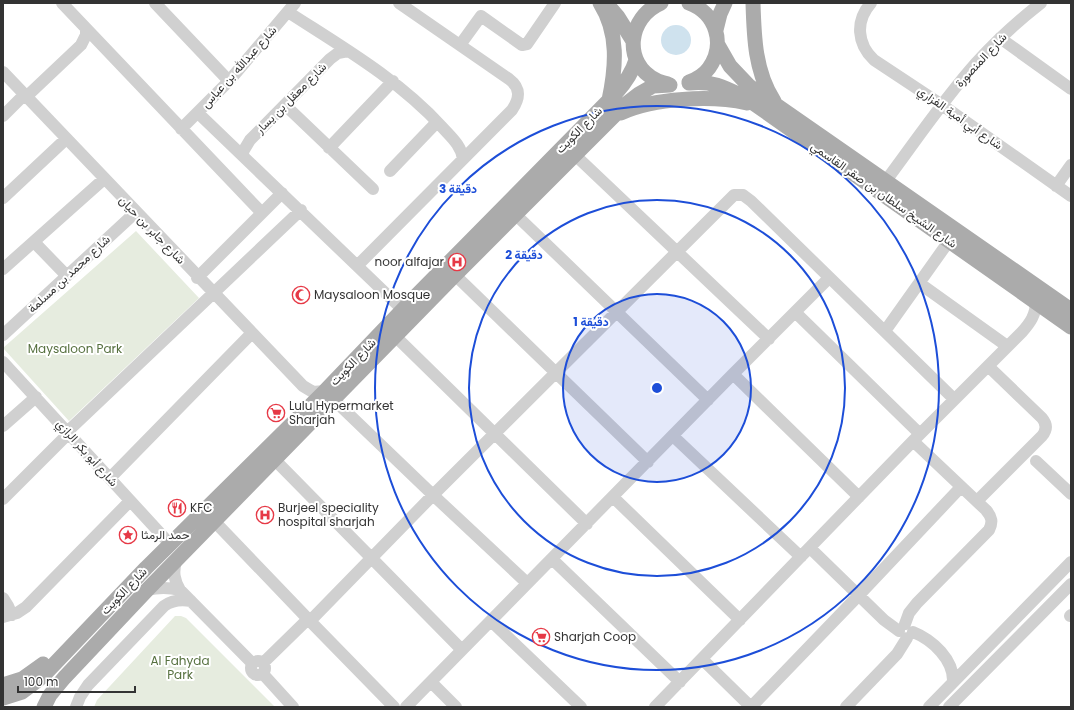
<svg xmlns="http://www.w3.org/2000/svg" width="1074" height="710" font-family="Poppins,Vazirmatn,sans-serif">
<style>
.green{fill:#e6ecdf}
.water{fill:#cfe2ee}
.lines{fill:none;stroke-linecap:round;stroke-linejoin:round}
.minor{stroke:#d0d0d0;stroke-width:12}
.major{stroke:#ababab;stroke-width:15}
.ring{fill:none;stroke:#1d4ed8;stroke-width:2}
.labels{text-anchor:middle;stroke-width:4;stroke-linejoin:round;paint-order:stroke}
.street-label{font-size:12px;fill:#333;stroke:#fff}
.poi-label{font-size:12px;fill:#333;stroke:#fff;text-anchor:start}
.park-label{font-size:12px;fill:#56703f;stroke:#fff}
.centre{fill:#1d4ed8;stroke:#fff;stroke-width:2}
.ring-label{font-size:12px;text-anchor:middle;font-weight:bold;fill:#1d4ed8;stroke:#fff;stroke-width:4;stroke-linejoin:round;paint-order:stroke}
</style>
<rect width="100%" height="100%" fill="#fff"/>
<path class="green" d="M136 231 199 298 69 421 3 348Z
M175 616H181L186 618 275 707H94L97 700Z"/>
<path class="water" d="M661 40a15 15 0 1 1 30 0a15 15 0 1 1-30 0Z"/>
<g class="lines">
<path class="minor" d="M62 3 262 213
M155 3 229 81
M871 3C855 21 857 44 874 60L942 105 1071 196
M288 12C342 47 398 79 442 127 451 137 461 145 463 159
M1000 38 1071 89
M460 45 481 16 522 45 527 44 555 3
M3 72 303 386 313 392 325 391
M26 97 81 45 86 35V29
M285 105 373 189
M198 113 403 310
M3 116 24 95
M181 129 229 81 295 3
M329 148 393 81
M242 155 244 150 250 140 330 59 338 53 348 51
M575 155 769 339
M390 171 437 122
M885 182C915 142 943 100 976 63 996 41 1018 21 1041 3
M1056 186 1071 165
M3 198 66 139
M515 214 708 400
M34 242 67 276
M358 265 512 110C520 98 521 88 509 79L399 3
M3 269 104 179
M455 275 648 462
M197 278 282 193
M919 283 1007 346
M795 312 920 434
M885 331 949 241
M3 335 136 212
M396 337 587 524
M3 362 170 544
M733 374 859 497
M333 399 433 495 527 583
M3 426 36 397
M67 432 301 210
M673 436 801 557
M274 459 462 650
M1036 461 1071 494
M110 478 251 334
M613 497 740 620
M3 499 69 433
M977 501 1042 436C1047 430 1047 424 1042 418L988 366
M215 522 308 619 394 707
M810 548 884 620 899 631
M552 559 680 682
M176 561C173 572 174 580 180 590L252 663
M147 590C159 587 168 587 180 590
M3 598 8 606 12 615
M1070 616 1071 615
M3 617 17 613 26 607 130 501
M310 621 433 495 734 195H743L751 201 954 399
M491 621 581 707
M905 624 909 613 917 603 989 530C993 522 992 517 986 510L913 441
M913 632C933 640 954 660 953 682
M702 659 751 707
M251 668a7 7 0 1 1 14 0a7 7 0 1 1-14 0Z
M263 663 308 619
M263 674 293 707
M431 682 456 707
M76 707 80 697 88 685 164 606C172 600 180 599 191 601
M406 707 733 374 829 278
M655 707 913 441 1022 332C1030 323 1036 315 1036 301
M751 707 859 595 961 487
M846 707 897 654 907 638
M929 707 1071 562
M949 707 1071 584"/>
<path class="major" d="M600 3C619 33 616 67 609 100
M606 3 618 17 633 41
M661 3C628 17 622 63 656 80 659 82 664 83 668 84
M689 3C716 13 726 44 709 68 704 75 697 79 689 82
M753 3C754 37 755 72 774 101
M716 30 720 14 725 3
M718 45 730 66 749 86 1071 310
M689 83C712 80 726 88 746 98L1071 327
M621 113C654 98 711 95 747 103
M3 685 22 679 43 664
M3 698 22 692 42 677 146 568 325 391 413 299 616 93C625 83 632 73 636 60
M44 707 50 695 64 678 147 590 455 275 626 104 639 94 653 86 670 85"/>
</g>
<circle cx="657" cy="388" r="94" fill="#1d4ed8" fill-opacity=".12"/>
<g class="ring">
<circle cx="657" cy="388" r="94"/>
<circle cx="657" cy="388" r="188"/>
<circle cx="657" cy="388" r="282"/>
</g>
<defs>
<symbol id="hospital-ring" viewBox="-11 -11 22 22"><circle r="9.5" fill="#fff" stroke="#e63946" stroke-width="1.5"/><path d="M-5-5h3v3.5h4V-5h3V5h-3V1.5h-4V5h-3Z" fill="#e63946"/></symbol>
<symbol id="mosque-ring" viewBox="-11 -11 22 22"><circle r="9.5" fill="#fff" stroke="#e63946" stroke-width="1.5"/><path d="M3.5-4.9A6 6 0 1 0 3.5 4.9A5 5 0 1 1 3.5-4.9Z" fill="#e63946"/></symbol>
<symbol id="supermarket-ring" viewBox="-11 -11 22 22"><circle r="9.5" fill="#fff" stroke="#e63946" stroke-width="1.5"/><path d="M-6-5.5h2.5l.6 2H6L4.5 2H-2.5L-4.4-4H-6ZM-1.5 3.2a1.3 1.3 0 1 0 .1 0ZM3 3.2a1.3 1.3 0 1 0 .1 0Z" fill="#e63946"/></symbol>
<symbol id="restaurant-ring" viewBox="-11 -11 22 22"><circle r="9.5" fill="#fff" stroke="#e63946" stroke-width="1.5"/><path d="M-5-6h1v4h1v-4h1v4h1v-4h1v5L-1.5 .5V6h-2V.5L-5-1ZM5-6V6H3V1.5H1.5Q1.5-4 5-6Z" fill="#e63946"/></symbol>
<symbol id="sight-ring" viewBox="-11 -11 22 22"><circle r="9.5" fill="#fff" stroke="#e63946" stroke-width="1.5"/><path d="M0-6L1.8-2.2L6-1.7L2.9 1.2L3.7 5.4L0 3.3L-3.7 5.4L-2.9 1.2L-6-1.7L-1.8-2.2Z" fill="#e63946"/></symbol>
</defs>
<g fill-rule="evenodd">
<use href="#hospital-ring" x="447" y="252" width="20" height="20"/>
<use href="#mosque-ring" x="291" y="285" width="20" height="20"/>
<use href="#supermarket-ring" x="266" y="403" width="20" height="20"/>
<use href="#restaurant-ring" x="167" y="498" width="20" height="20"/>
<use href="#hospital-ring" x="255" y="505" width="20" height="20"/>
<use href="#sight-ring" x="118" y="525" width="20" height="20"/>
<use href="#supermarket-ring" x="531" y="627" width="20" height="20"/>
</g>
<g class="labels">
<g class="street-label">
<text transform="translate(981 60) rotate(-47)" y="4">شارع المنصورة</text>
<text transform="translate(239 67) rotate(-48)" y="4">شارع عبدالله بن عباس</text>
<text transform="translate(291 98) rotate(-45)" y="4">شارع معقل بن يسار</text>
<text transform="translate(960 118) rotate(35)" y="4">شارع أبي أمية الفزاري</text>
<text transform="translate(579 130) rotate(-45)" y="4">شارع الكويت</text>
<text transform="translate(884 195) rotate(35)" y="4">شارع الشيخ سلطان بن صقر القاسمي</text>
<text transform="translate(152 230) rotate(46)" y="4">شارع جابر بن حيان</text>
<text transform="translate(69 274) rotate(-43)" y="4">شارع محمد بن مسلمة</text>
<text transform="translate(353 362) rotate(-46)" y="4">شارع الكويت</text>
<text transform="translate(87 453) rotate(48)" y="4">شارع أبو بكر الرازي</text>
<text transform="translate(124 591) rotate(-46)" y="4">شارع الكويت</text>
</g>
<g class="poi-label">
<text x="444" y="266" text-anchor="end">noor alfajar</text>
<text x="314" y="299">Maysaloon Mosque</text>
<text x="289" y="410">Lulu Hypermarket<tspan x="289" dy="14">Sharjah</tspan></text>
<text x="190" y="512">KFC</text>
<text x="278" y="512">Burjeel speciality<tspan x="278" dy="14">hospital sharjah</tspan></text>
<text x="141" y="539">حمد الرمثا</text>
<text x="554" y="641">Sharjah Coop</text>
</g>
<g class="park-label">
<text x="75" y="353">Maysaloon Park</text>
<text x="180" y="665">Al Fahyda<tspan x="180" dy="14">Park</tspan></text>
</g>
</g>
<circle cx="657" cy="388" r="6" class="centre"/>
<g class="ring-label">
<text x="458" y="193">3 دقيقة</text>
<text x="524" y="259">2 دقيقة</text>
<text x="591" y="326">1 دقيقة</text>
</g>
<rect width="1074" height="710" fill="none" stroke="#333333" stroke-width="8"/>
<path d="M18 686v6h117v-6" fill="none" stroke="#333333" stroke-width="2"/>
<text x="24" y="686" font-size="12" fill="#333333" stroke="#ffffff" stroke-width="3" paint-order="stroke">100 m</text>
</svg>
